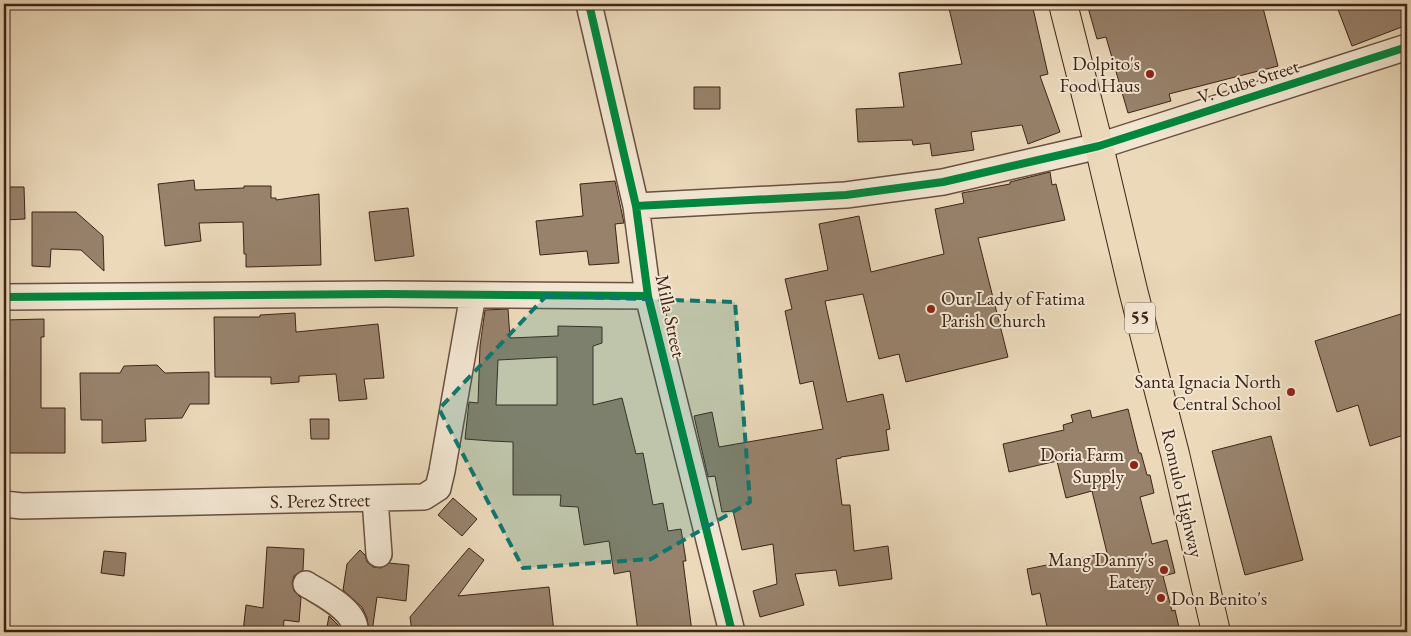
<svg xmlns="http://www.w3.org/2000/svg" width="1411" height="636" font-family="'EB Garamond',serif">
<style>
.building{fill:#98826c;stroke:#3e2317;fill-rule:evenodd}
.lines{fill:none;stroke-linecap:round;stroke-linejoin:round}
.street-casing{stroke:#695040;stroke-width:28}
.highway-casing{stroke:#3e2317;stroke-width:30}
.street{stroke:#f2e6d2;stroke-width:25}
.highway{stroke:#ebd9ba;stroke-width:28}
.cycleway-casing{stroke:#f2e6d2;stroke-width:11}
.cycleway{stroke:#00873e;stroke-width:8}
.marked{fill:#0f766e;fill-opacity:0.2;stroke:#0f766e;stroke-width:4;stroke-dasharray:10 6;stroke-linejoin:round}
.poi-dot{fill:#8f2418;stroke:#f2e6d2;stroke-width:2}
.labels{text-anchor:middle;stroke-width:4;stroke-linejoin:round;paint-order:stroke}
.shield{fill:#f2e6d2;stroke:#745e4f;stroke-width:1}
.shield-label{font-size:18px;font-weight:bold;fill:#3e2317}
.poi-label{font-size:19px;fill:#3e2317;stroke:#f2e6d2;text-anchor:end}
.street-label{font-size:19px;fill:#3e2317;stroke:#f2e6d2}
</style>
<rect width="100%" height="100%" fill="#ebd9ba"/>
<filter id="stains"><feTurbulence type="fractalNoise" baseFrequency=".004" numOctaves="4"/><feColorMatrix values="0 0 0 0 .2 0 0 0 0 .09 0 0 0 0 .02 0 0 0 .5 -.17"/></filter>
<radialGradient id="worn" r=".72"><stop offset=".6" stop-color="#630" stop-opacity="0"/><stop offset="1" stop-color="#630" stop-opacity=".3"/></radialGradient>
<path class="building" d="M948 4H1032L1048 74 1040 76 1060 132 1028 144 1022 125 971 132 974 150 932 156 930 143 913 145 912 140 858 142 856 109 904 107 899 73 962 64Z
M1087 4H1262L1278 66 1169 94 1171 101 1128 113 1106 37 1097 39Z
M1336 4H1407V25L1352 46Z
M694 87H720V109H694Z
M1050 172 1052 185 1056 184 1065 220 978 238 1008 357 906 382 899 354 879 359 863 294 825 301 847 402 883 394 890 429 886 430 889 450 841 457V458L836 459 842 505H850L854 551 888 546 892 579 839 586 836 570 795 574 804 605 760 617 753 591 777 584 773 544 742 550 733 511 722 512 715 476 708 477 694 416 712 412 719 447 823 429 813 381 800 384 785 311 792 309 785 279 828 270 819 224 859 216 871 272 944 254 935 209 964 203 962 193 1010 184V182Z
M194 180 195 190 244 188V186H271V198H276V200L319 194 321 265 246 267V254H244L243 222 199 223 201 241 165 246 158 184Z
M615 181 624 223 615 224 619 263 589 265 587 251 540 255 536 221 583 216 580 184Z
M4 187H24L25 219 4 220Z
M408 208 414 256 375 261 369 212Z
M32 212H76L103 236 104 271 81 250 51 249 50 267 32 266Z
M508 309 510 338 558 336V326L602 327V343L593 346V405L622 398 636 454 643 453 653 505 663 503 668 531 681 529 686 561H683L692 632H638L630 571 614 574 609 541 584 545 578 507 560 506 561 495H513V442L491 441 465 439 469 402 478 403 480 346 485 310ZM557 357V405H496L498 360Z
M295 313 296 332 378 324 384 378 364 379 367 399 339 401 336 374 299 376V382L271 384V377H215L214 317H260V315Z
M1404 313 1407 323V434L1370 446 1358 405 1337 412 1315 341Z
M44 319V337H41V408H65V453H4V320Z
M157 365 165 373 209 372V404H190L182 418 145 419 146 441 102 443V420H81L80 373H120L124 366Z
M1128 409 1139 453H1141L1147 475H1150L1154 493 1140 497 1152 544 1167 540 1175 573 1163 576 1172 611 1175 610 1180 632H1048L1040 593 1032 595 1027 569 1107 553 1092 491 1066 498 1057 461 1009 472 1003 444 1064 430 1063 425 1073 422 1071 415 1090 410 1092 418Z
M310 419H329V439H311Z
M1271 436 1303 560 1245 575 1212 451Z
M453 498 477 519 462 536 438 515Z
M267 547 304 549 303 570 294 576 292 583 294 591 301 598 299 622 284 620 283 632H243L246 605 263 608Z
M469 548 484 560 458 596 549 587 554 632H412L410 617Z
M360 550 365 555 367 562 373 567 381 568 389 563 409 565 406 601 377 597 372 632H369L367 618 362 607 343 590 347 564Z
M104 551 126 553 124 576 101 573Z
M329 616 338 625 341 632H326Z"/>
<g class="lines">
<defs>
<path id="street" d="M589 4 636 206 648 296 732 632
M636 206 846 195 943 182 1099 146 1407 47
M4 297 385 294 648 296
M375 499 379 554
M4 504 22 506 424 497 438 488 442 471 473 295
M306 584C322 594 357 610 355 632"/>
<path id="highway" d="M1063 4 1099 146 1133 290 1175 454 1216 632"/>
</defs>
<use href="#street" class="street-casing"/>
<use href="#highway" class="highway-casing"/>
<use href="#street" class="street"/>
<use href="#highway" class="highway"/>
<defs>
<path id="cycleway" d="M589 4 636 206 648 296 732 632
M636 206 846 195 943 182 1099 146 1407 47
M4 297 385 294 648 296"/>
</defs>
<use href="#cycleway" class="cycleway-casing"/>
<use href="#cycleway" class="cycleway"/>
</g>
<path class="marked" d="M546 296 735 302 750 502 651 559 523 568 439 409Z"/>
<g class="poi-dot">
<circle cx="1150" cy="74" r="5"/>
<circle cx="931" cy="309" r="5"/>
<circle cx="1291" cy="392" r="5"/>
<circle cx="1134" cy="465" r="5"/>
<circle cx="1164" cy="570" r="5"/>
<circle cx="1161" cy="598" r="5"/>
</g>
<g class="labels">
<rect class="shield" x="1125" y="302.5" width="30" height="31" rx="4"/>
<g class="shield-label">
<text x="1140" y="324">55</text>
</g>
<g class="poi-label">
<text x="1140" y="70">Dolpito's<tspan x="1140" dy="22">Food Haus</tspan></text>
<text x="941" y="305" text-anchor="start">Our Lady of Fatima<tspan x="941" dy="22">Parish Church</tspan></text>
<text x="1281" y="388">Santa Ignacia North<tspan x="1281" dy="22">Central School</tspan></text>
<text x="1124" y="461">Doria Farm<tspan x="1124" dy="22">Supply</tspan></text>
<text x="1154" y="566">Mang Danny's<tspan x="1154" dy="22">Eatery</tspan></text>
<text x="1171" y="605" text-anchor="start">Don Benito's</text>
</g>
<g class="street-label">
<text transform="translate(1248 81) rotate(-18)" y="7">V. Cube Street</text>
<text transform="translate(671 316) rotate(78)" y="7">Milla Street</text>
<text transform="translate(1183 493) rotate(77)" y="7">Romulo Highway</text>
<text transform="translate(320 500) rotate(-1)" y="7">S. Perez Street</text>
</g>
</g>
<rect width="1411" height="636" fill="none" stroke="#ebd9ba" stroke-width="20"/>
<rect x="5" y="5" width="1401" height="626" fill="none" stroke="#3e2317" stroke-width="2.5"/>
<rect x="10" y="10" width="1391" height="616" fill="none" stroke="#3e2317"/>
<rect width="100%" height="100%" filter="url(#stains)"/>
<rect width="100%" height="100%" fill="url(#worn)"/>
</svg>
